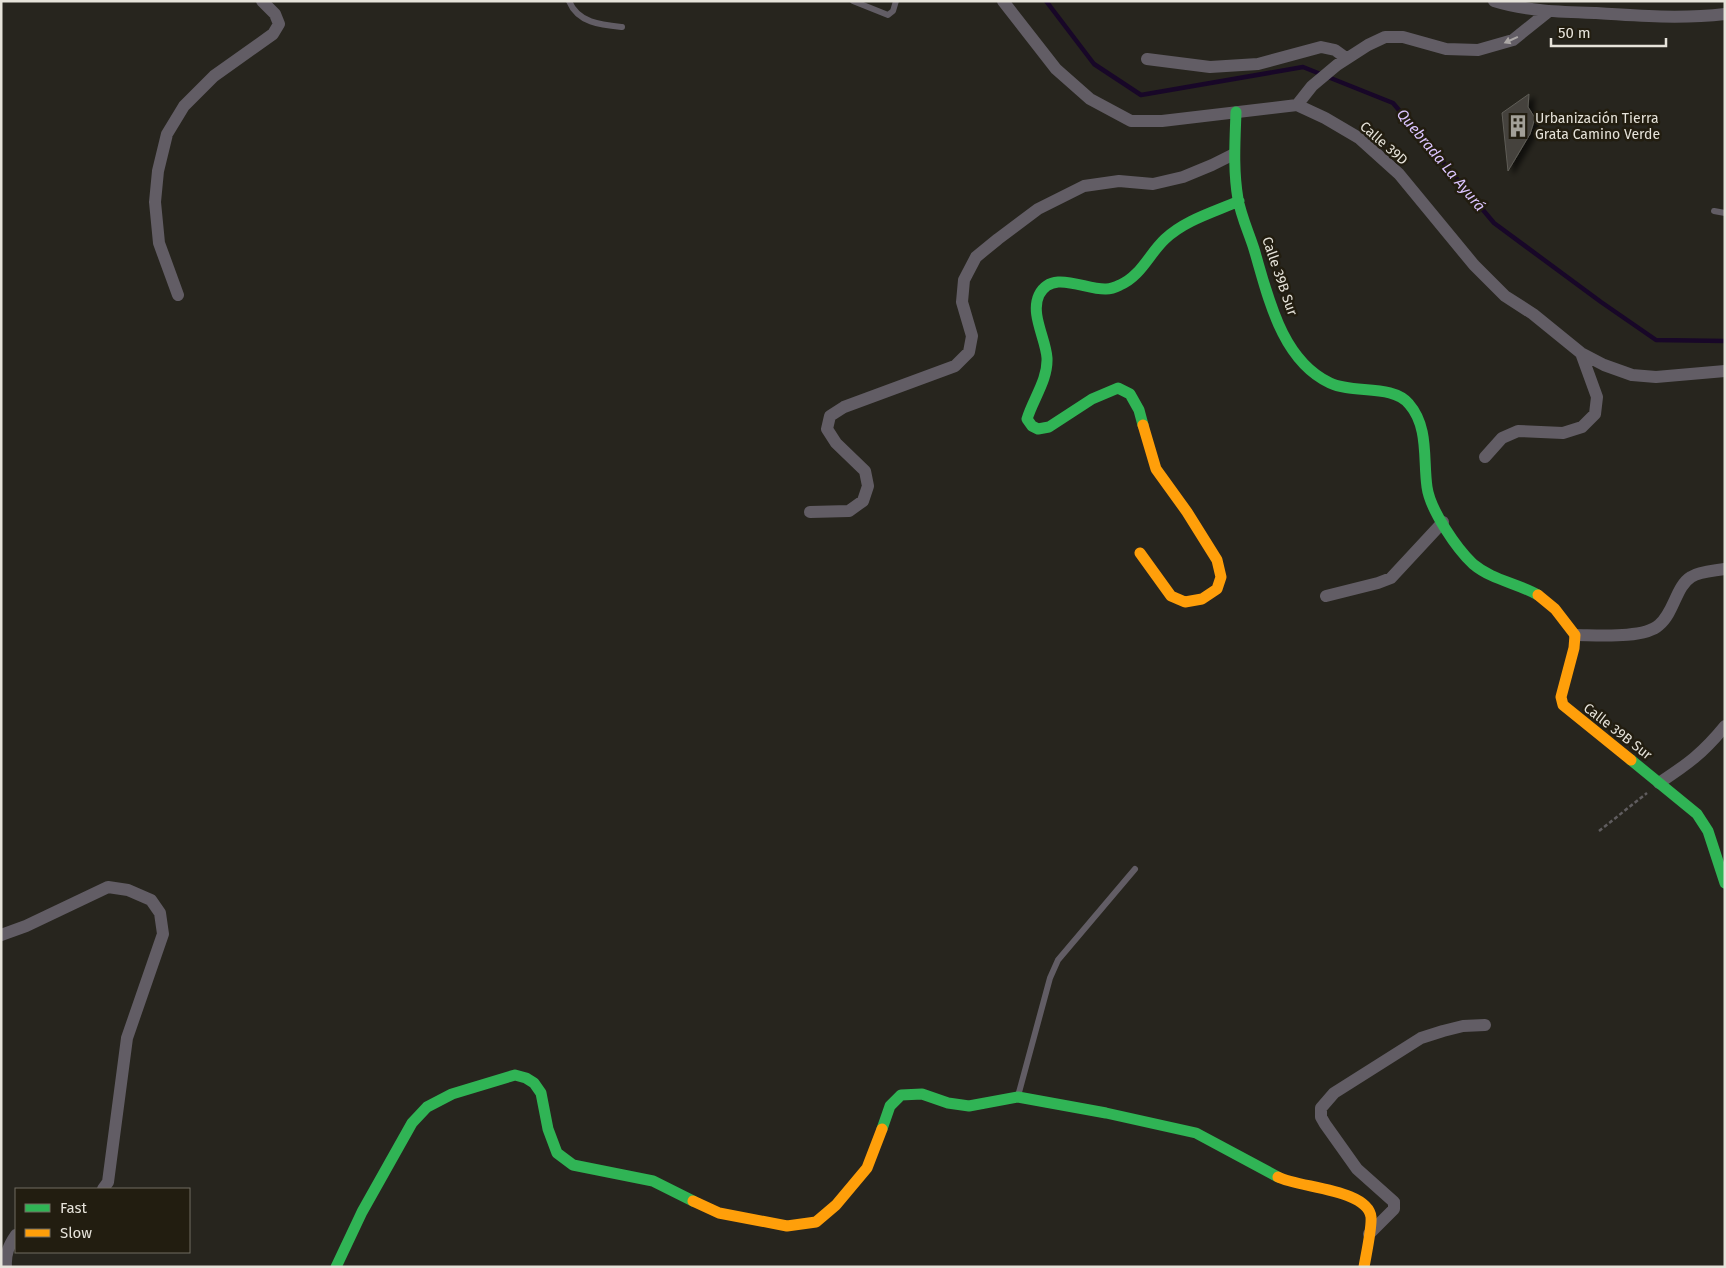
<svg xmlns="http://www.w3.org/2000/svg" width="1726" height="1268" font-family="'Fira Sans',sans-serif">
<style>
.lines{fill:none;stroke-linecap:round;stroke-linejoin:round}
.stream{stroke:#180728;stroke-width:4.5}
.building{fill:#44423c;stroke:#5f5d57;filter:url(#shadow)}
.path{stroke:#605d5f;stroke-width:2.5;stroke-dasharray:4 2.5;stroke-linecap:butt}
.lane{stroke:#625d65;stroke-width:6}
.street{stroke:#625d65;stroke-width:12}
.fast{stroke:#30b455;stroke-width:11}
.slow{stroke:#ff9f0a;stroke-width:11}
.oneway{fill:#aba7a5}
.labels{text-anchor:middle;stroke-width:5;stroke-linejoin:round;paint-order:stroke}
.poi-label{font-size:14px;fill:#e6e3da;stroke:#221d10;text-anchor:start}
.street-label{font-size:14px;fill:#e6e3da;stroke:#221d10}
.water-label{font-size:15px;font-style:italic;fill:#dcc5ff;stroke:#221d10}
</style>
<defs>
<filter id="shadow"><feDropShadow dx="5.5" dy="3" stdDeviation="2.5" flood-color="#0009"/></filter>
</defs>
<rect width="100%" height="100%" fill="#27251e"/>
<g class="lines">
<path class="stream" d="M1046 1 1094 64 1141 95 1303 67 1393 103 1494 223 1601 302 1656 340 1725 341"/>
</g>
<path class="building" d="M1529 94 1528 107 1535 118 1530 134 1508 171 1502 113Z"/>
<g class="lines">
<path class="path" d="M1599 831 1647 793"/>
<path class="lane" d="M569 1C578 23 601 25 622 27
M853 1 888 15 893 11 896 1
M1714 211 1725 213
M1018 1096 1050 978 1058 960 1135 869"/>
<path class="street" d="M1003 1 1056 69 1090 99 1131 121H1162L1297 105 1325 118 1359 138 1399 174 1474 265 1505 296 1533 314 1581 353 1604 365 1632 375 1656 377 1725 371
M1494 1C1526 11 1561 12 1595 13 1639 16 1682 19 1725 14
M1147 59 1210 67 1258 64 1321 47 1335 50 1346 58
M1297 105 1312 86 1337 65 1368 45 1385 37H1403L1446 49 1478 50 1513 40 1549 11
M178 295 159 243 155 202 158 171 167 134 184 106 214 76 273 34 279 24 275 14 262 1
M1485 457 1502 438 1518 431 1563 433 1582 427 1595 414 1597 397 1581 353
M810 512 849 511 863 501 868 486 865 471 836 443 827 429 830 416 844 407 955 366 969 352 972 336 962 302 964 280 976 257 998 239 1038 209 1084 186 1119 181 1153 184 1183 177 1212 165 1234 154
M1326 596 1378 583 1391 578 1443 522
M1575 635C1596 635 1644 639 1659 625 1674 613 1676 586 1691 577 1700 571 1714 571 1725 569
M1659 783C1688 764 1703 753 1725 726
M1 935 26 926 108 887 128 890 151 900 160 913 163 934 127 1038 108 1182 103 1189
M1369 1234 1394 1209V1202L1357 1169 1325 1124 1321 1117V1108L1334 1093 1421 1038 1443 1031 1463 1026 1485 1025
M6 1267C5 1254 9 1245 16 1235"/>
<path class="fast" d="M1236 112C1235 141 1233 170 1238 199 1241 216 1249 233 1254 249 1268 296 1281 360 1330 383 1353 394 1393 384 1409 404 1429 427 1423 459 1427 487 1430 510 1457 549 1473 564 1492 580 1517 583 1538 595
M1143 425 1139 410 1130 394 1118 388 1092 399 1049 427 1038 429 1032 426 1027 419C1033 399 1048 380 1047 358 1046 339 1030 314 1039 295 1052 269 1085 290 1106 289 1111 289 1116 287 1120 285 1141 276 1149 254 1165 239 1185 220 1214 212 1239 201
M1631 760 1697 814 1708 831 1725 883
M882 1129 890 1106 901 1095 922 1094 948 1103 969 1106 1018 1097 1106 1113 1196 1133 1278 1177
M336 1267 362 1212 412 1123 427 1107 452 1094 515 1075 526 1078 534 1083 541 1093 548 1129 557 1153 573 1165 653 1181 693 1201"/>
<path class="slow" d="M1140 553 1171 596 1185 602 1202 599 1217 589 1221 577 1217 560 1187 512 1156 469 1143 425
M1538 595 1555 609 1575 635 1574 648 1561 697 1563 705 1631 760
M1278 1177C1299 1188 1368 1189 1371 1217 1372 1228 1366 1255 1364 1267
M693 1201 719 1213 787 1226 816 1222 836 1205 867 1168 882 1129"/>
</g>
<defs><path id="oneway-solid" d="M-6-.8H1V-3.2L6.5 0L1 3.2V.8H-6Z" transform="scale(1.25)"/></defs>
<use class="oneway" href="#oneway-solid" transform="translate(1511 40) rotate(156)"/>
<defs>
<symbol id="building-bare" viewBox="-9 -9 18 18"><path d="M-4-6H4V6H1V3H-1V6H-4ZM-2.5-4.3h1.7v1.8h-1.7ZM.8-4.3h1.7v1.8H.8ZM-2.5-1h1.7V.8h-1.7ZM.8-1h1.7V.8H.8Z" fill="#a3a098" stroke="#221d10" stroke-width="2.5" paint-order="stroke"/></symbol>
</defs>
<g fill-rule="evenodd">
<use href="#building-bare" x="1502" y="110" width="32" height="32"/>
</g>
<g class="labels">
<g class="poi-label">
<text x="1535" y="123">Urbanización Tierra<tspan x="1535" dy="16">Grata Camino Verde</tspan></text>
</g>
<g class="street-label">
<text transform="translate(1384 143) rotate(41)" y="5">Calle 39D</text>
<text transform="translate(1280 276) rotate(71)" y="5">Calle 39B Sur</text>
<text transform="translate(1618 731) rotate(38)" y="5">Calle 39B Sur</text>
</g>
<g class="water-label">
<text transform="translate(1441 160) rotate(50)" y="5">Quebrada La Ayurá</text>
</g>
</g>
<rect width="1726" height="1268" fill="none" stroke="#e6e3da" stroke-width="5"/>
<rect x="15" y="1188" width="175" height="65" fill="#221d10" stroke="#706c61"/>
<rect x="25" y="1204" width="25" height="8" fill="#30b455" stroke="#706c61"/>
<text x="60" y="1213" font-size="15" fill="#e6e3da">Fast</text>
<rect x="25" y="1229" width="25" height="8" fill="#ff9f0a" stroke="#706c61"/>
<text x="60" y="1238" font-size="15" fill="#e6e3da">Slow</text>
<path d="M1551 38v8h115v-8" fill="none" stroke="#e6e3da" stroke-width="2.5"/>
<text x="1558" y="38" font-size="15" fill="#e6e3da" stroke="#221d10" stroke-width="4" paint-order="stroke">50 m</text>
</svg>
